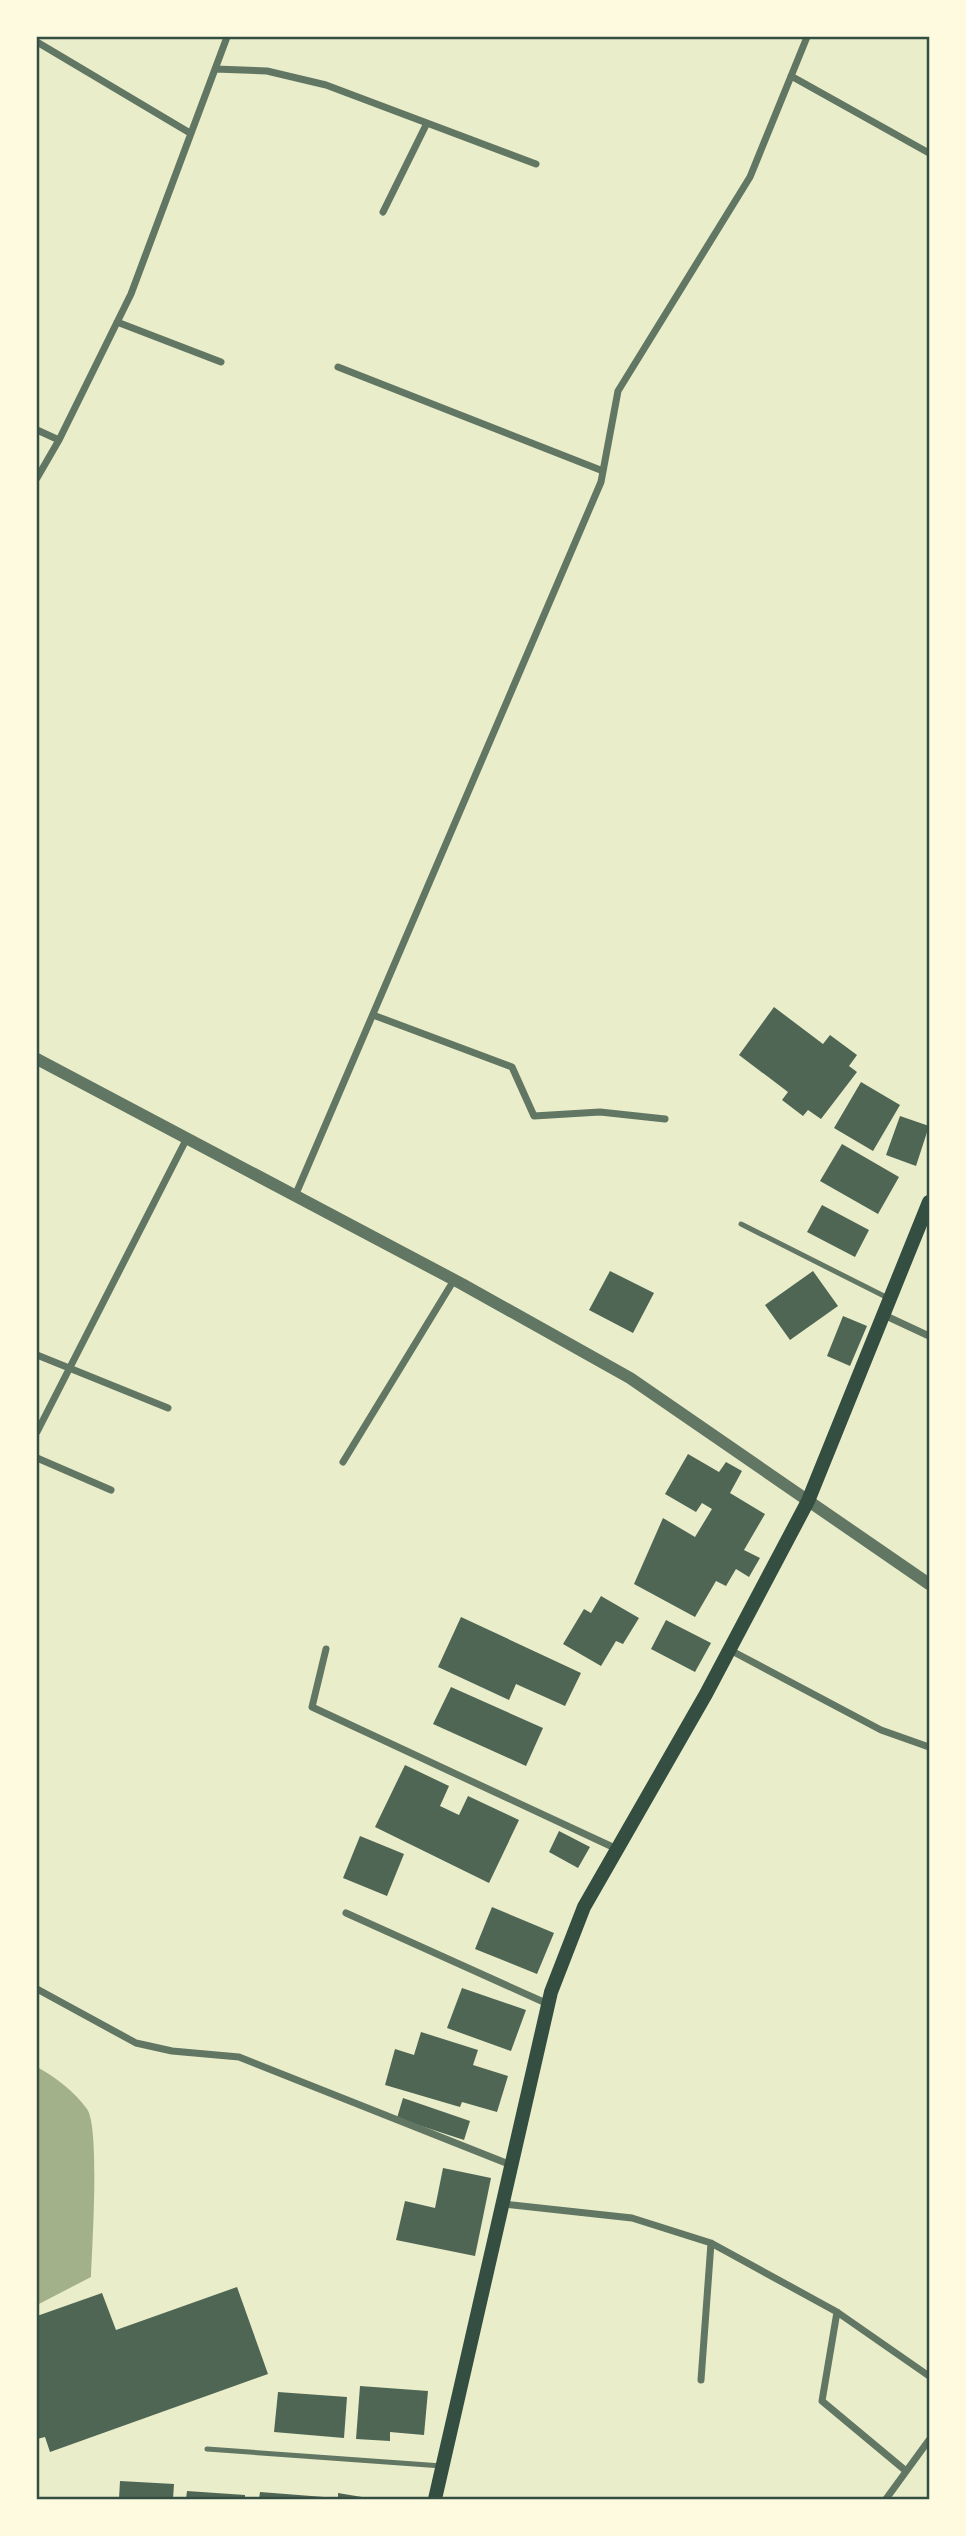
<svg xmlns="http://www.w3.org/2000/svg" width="966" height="2536" font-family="'Work Sans',sans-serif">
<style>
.water{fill:#a3b18a}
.building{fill:#4f6655}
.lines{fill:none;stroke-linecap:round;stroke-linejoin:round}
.service{stroke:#617663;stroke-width:5}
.minor{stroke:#617663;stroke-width:7}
.tertiary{stroke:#617663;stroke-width:12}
.secondary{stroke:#344e41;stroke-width:14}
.neatline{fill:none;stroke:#344e41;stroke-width:2.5}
</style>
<rect width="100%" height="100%" fill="#e9edc9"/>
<path class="water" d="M37 2067C54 2076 75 2092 87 2109 100 2127 92 2248 91 2277L37 2305Z"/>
<path class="building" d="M774 1007 823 1044 830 1035 857 1055 849 1066 857 1072 821 1119 808 1110 803 1116 782 1100 788 1092 739 1055Z
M861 1082 900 1105 873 1151 834 1128Z
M900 1116 929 1126 916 1166 886 1155Z
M842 1144 899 1177 878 1214 820 1181Z
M822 1205 869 1230 855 1257 807 1232Z
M610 1271 654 1293 633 1333 589 1310Z
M813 1271 838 1306 790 1340 765 1305Z
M843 1316 867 1326 850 1366 827 1356Z
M688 1454 719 1472 726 1462 742 1471 730 1493 765 1514 744 1550 760 1558 749 1577 736 1569 726 1586 716 1581 695 1617 634 1584 663 1518 695 1537 712 1509 702 1503 696 1512 665 1494Z
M601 1596 639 1618 623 1644 616 1641 601 1666 563 1644 584 1609 591 1613Z
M461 1617 581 1673 565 1706 516 1684 509 1700 438 1667Z
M666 1620 711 1643 695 1672 651 1649Z
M451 1687 543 1728 526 1766 433 1724Z
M405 1765 449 1786 440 1806 459 1815 468 1796 519 1820 489 1883 375 1827Z
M559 1831 590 1847 578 1868 549 1852Z
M360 1836 404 1854 387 1896 343 1878Z
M492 1907 554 1933 537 1974 475 1949Z
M462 1988 526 2010 511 2051 447 2028Z
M421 2032 478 2050 473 2065 508 2076 497 2112 462 2102 460 2107 385 2085 395 2049 414 2055Z
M403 2098 470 2121 464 2140 397 2118Z
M443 2168 491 2178 475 2256 396 2240 405 2201 435 2208Z
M237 2287 268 2374 50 2452 45 2437 37 2439V2316L102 2293 116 2330Z
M360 2386 428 2391 424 2435 390 2432V2441L356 2439Z
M278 2392 347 2397 344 2438 274 2432Z
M120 2481 174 2484 173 2499H119Z
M187 2491 245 2495V2499H186Z
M260 2492 324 2497V2499H259Z
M338 2493 368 2498V2499H338Z"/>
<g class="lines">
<path class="service" d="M741 1224 888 1298
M207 2449 442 2466"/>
<path class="minor" d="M37 42 190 133
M215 69 267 71 326 85 536 164
M791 76 929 153
M383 212 427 123
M117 322 221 362
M338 367 603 471
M37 430 59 440
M37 478 59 440 131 294 227 37
M373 1015 512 1067 534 1116 600 1112 665 1119
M295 1196 601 482 618 391 750 177 807 37
M884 1315 929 1336
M37 1355 168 1408
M37 1432 187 1138
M37 1458 111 1490
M343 1462 454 1280
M326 1649 312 1707 617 1849
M730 1650 881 1730 929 1747
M346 1913 548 2004
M37 1989 136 2043 172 2051 239 2057 511 2165
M503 2204 632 2218 711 2243 837 2312 929 2376
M837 2312 822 2401 906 2471
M701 2380 711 2243
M886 2499 929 2440"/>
<path class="tertiary" d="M37 1059 462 1284 630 1378 929 1584"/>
<path class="secondary" d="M435 2499 551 1992 584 1907 706 1694 808 1501 929 1202"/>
</g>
<rect width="966" height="2536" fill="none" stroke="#fefae0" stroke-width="77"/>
<rect x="38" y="38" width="890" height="2460" class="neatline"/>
</svg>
